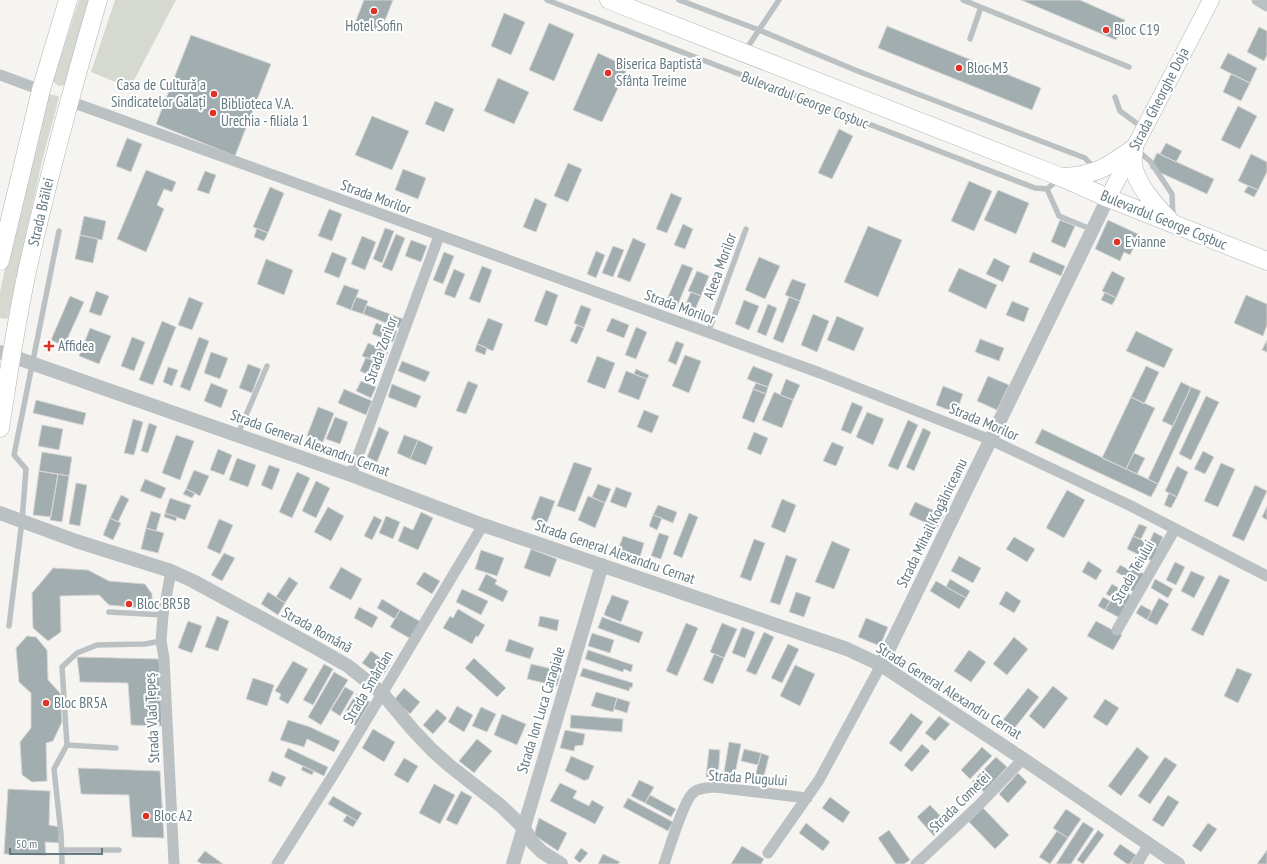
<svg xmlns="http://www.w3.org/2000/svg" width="1267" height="864" font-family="'PT Sans Narrow',sans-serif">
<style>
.green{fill:#d5d9d0}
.building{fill:#a2adb0;stroke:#d6d5d3}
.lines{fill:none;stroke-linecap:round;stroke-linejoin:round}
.secondary-casing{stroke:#aeb5b8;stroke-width:17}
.primary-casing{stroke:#afb5b8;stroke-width:19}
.service{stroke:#bbc1c3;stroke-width:5.5}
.minor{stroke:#bbc1c3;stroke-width:11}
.tertiary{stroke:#bbc1c3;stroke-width:14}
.secondary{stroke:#fff;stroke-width:16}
.primary{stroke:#fff;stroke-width:18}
.poi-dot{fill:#e03125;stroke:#fff;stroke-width:1.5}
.labels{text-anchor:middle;stroke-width:4;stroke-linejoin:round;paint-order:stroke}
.poi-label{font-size:15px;fill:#647981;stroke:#fff;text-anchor:start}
.street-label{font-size:15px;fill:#647981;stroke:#fff}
</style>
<rect width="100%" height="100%" fill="#f5f4f1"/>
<path class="green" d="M79 0H91L66 84 61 86 57 85 53 81Z
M115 0H176L130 88 91 72Z
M48 94 58 96 59 98 42 161 8 318 6 319 0 318V292L17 213Z"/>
<path class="building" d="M364 0H393L380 33 355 23Z
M1021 0H1080L1125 20 1116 40Z
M504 13 525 22 511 55 491 46Z
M549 23 574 34 554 81 529 70Z
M887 26 1041 88 1032 110 878 48Z
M1259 27 1267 31V55L1264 61 1247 52Z
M191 35 271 64 235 156 156 124Z
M598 53 628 67 602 122 573 110Z
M1228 53 1257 68 1250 83 1220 68Z
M1231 74 1250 83 1241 101 1223 92Z
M498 78 529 92 514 124 484 111Z
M435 101 454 109 444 132 425 124Z
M1238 106 1257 116 1240 149 1221 140Z
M372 116 409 131 392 170 355 155Z
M839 129 853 136 832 179 818 173Z
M127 138 142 144 131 172 116 166Z
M1166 143 1182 151 1176 162 1160 154Z
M1157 153 1214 179 1207 194 1150 168Z
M1251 154 1267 162V172L1258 190 1238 181Z
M568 163 582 169 568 202 554 196Z
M403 169 426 178 418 199 395 190Z
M146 170 176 182 172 192 164 189 157 205 164 209 146 252 117 239Z
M205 171 216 175 209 194 197 190Z
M969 181 992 191 974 231 951 221Z
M1248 186 1258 190 1254 197 1244 192Z
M270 187 284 193 268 233 253 227Z
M998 190 1029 203 1016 234 984 220Z
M671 193 682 198 667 233 656 229Z
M535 198 547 204 536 232 523 227Z
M329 209 342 214 332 241 318 236Z
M84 216 106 221 102 240 80 235Z
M1060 220 1075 226 1065 248 1051 242Z
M1108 220 1140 235 1130 255 1124 252 1120 261 1095 249Z
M683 224 693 229 685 249 674 245Z
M868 226 902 240 878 297 844 282Z
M257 228 268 233 264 241 254 237Z
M385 228 394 231 382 263 373 259Z
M396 234 405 238 392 271 382 267Z
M80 235 98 239 93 263 75 259Z
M362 236 376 242 365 270 351 264Z
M633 238 646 244 630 282 617 277Z
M411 240 427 246 421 262 405 256Z
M613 246 624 250 613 277 602 273Z
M596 251 605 255 596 278 587 274Z
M332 252 347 258 339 278 324 272Z
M444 252 454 256 443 284 433 280Z
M1033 252 1065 266 1061 276 1029 262Z
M759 257 780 266 765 299 745 290Z
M994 258 1010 266 1003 282 986 274Z
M266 259 293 270 284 295 257 284Z
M682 264 693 268 676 309 665 304Z
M482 266 492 270 480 303 469 299Z
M959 268 997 285 986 309 948 291Z
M454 269 465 274 455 298 444 294Z
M697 271 709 276 701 296 688 291Z
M1112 271 1125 278 1116 298 1102 291Z
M792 279 806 284 800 301 785 295Z
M344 285 359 290 351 310 336 304Z
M546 290 558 295 547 326 534 321Z
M96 291 109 296 101 316 89 312Z
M691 292 701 296 694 312 684 308Z
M1105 292 1116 298 1112 305 1101 300Z
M1246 295 1267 304V325L1263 336 1234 323Z
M70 296 84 302 64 346 51 340Z
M189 297 203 303 192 330 178 325Z
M356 297 368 301 363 314 351 310Z
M789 297 800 301 783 343 773 339Z
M744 300 759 306 749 330 735 324Z
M1012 301 1029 308 1024 322 1006 315Z
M768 304 777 308 766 336 757 332Z
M366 305 403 319 399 328 363 314Z
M581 305 591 309 584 328 574 323Z
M813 314 829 321 817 352 801 345Z
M837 316 864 328 854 351 827 340Z
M488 318 503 324 493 351 477 344Z
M612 318 629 325 624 338 606 331Z
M162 321 176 327 153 385 139 380Z
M376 323 397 331 393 342 372 334Z
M577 325 584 328 577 344 570 341Z
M636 327 647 332 636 359 625 355Z
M90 328 111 336 99 364 79 356Z
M1136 331 1173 349 1164 368 1126 351Z
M132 337 145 342 134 371 121 366Z
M199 337 209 341 190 391 180 387Z
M980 339 1004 348 999 361 975 352Z
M1267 340V352L1262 350Z
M676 341 684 344 676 365 668 361Z
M368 343 388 352 383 365 362 356Z
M477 344 487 348 485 355 475 351Z
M211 352 228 358 220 379 204 373Z
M685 355 701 361 689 393 672 386Z
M597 356 615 363 605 389 587 382Z
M366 357 380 363 374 377 360 371Z
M402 361 430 372 425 382 398 371Z
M248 364 261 369 252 393 239 388Z
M753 366 773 374 768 387 747 379Z
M1146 366 1159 372 1144 404 1131 397Z
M168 367 178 370 172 386 163 382Z
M636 369 649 375 647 379 634 374Z
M626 371 647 379 639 400 618 392Z
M988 376 1009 385 997 410 977 401Z
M786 379 800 385 793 400 780 395Z
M361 381 376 387 371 398 356 391Z
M468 381 478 385 466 414 456 411Z
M1181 382 1191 387 1173 426 1162 421Z
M211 383 228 390 221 408 204 401Z
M756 383 768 387 766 394 753 389Z
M392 384 421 396 416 408 388 397Z
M943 386 963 394 956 413 936 405Z
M1191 387 1201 391 1158 484 1148 479Z
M344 389 372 401 366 415 338 403Z
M753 389 766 394 754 423 742 418Z
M774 392 793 400 782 428 762 420Z
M1206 396 1219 402 1191 460 1179 454Z
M1131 397 1155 408 1126 469 1102 458Z
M36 400 86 413 83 425 33 413Z
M852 402 863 407 851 434 841 430Z
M318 407 334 413 323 442 307 436Z
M644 410 659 416 652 433 637 427Z
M867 412 884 419 873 445 856 437Z
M335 417 348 422 340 444 326 439Z
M133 419 143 422 134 455 124 453Z
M908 420 918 425 898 470 888 466Z
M149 423 157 426 148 453 141 451Z
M42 425 63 429 59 450 38 446Z
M379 427 389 432 377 462 367 457Z
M923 428 931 432 914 471 906 467Z
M1042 429 1158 484 1151 497 1035 443Z
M754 432 768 438 761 455 747 449Z
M176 435 194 441 180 480 162 473Z
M404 435 418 440 410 459 397 453Z
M418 440 433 447 426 465 410 459Z
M832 442 844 447 836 466 823 461Z
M218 449 232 455 224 475 210 470Z
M1203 451 1214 457 1205 474 1194 469Z
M42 452 72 457 69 476 39 471Z
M1134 453 1145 458 1137 474 1126 469Z
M237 458 256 465 248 487 229 480Z
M574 462 592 468 575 512 557 506Z
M1221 463 1235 469 1218 507 1204 501Z
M269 465 280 469 272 490 261 485Z
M1177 466 1188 472 1177 497 1165 491Z
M194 470 209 476 200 496 186 489Z
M39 471 58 474 51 517 33 515Z
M297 472 310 478 292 518 279 512Z
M58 474 69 476 62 522 50 520Z
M145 479 166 488 161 499 140 491Z
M316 481 330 488 316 518 302 511Z
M76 483 87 485 80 526 69 524Z
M598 484 611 489 605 503 592 497Z
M1255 485 1267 491 1244 541 1232 536Z
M616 487 632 493 626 508 610 502Z
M186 489 195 493 192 498 183 494Z
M1067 490 1085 500 1064 538 1046 528Z
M1169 493 1177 497 1171 508 1164 505Z
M121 495 129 499 118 522 110 518Z
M540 496 555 501 546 525 531 519Z
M588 496 605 503 595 528 578 520Z
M170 498 191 505 185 520 165 513Z
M782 499 796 505 785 533 771 527Z
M915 502 944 515 937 528 909 515Z
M658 505 677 512 673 523 653 515Z
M1267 506V520L1262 517Z
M328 507 344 516 331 541 314 532Z
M151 511 161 514 156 531 146 528Z
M421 512 433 518 418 550 398 541 404 526 413 530Z
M165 513 177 517 176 521 164 517Z
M689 513 698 517 682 558 673 554Z
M653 515 662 518 657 530 649 526Z
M374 516 382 520 372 540 364 536Z
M386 516 400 522 393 539 379 533Z
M110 518 121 523 113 540 103 535Z
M219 519 233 525 220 554 207 548Z
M1139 524 1147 527 1141 539 1133 536Z
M146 528 164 533 158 553 141 549Z
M1154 532 1163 537 1158 548 1149 543Z
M659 533 669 536 661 559 651 556Z
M623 536 644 543 640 557 618 550Z
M1133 536 1158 548 1152 561 1127 549Z
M1014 537 1035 549 1027 562 1006 549Z
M754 539 765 543 751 581 740 577Z
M832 541 850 549 834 589 815 582Z
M531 549 557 559 550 577 524 568Z
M481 550 504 558 497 576 475 569Z
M224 553 235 558 222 581 211 575Z
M786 555 797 559 780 605 770 602Z
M959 556 981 568 973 583 951 571Z
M1088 561 1102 570 1096 580 1082 572Z
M1175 562 1185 567 1176 585 1166 580Z
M1120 565 1131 571 1127 578 1116 572Z
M341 567 362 579 351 600 329 588Z
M53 568 88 570 109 581 145 584 152 594V603L142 608 109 605 99 595 60 596 61 632 48 641 33 628 32 593Z
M1133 568 1146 575 1136 593 1123 586Z
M1191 571 1205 577 1194 598 1181 591Z
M424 572 440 581 432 594 416 584Z
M486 574 497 580 495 584 508 591 503 602 478 590Z
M1219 575 1230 580 1203 636 1191 630Z
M289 577 298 583 285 603 276 597Z
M950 579 970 591 966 598 946 587Z
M1155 579 1173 589 1168 598 1151 588Z
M936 581 966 598 959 609 930 591Z
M1112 584 1132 596 1126 606 1106 594Z
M462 589 488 601 481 615 456 602Z
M1006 591 1021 601 1014 613 999 604Z
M268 592 285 603 278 615 261 604Z
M796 592 811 597 804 617 789 612Z
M612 595 629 601 621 622 604 615 607 606 608 605Z
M1103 597 1110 601 1105 610 1098 606Z
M1112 598 1126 606 1120 618 1105 610Z
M1159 598 1169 604 1157 625 1147 620Z
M382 599 400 610 395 619 377 608Z
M1141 605 1152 611 1147 620 1136 613Z
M359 607 378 617 372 628 354 618Z
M458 609 485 625 478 637 476 636 472 644 443 628 450 616 453 618Z
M400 610 421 622 411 639 390 627Z
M217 616 229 621 218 651 205 647Z
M540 616 559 620 557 631 538 626Z
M602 617 643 632 639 643 598 628Z
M866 618 888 627 880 646 858 637Z
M188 621 202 626 192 653 178 648Z
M1096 621 1122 635 1113 650 1087 636Z
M686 623 698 628 677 676 666 671Z
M722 623 737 629 724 658 710 652Z
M742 627 755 632 745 658 732 653Z
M764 632 774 637 756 675 746 671Z
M592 633 614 640 610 653 588 646Z
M27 636 36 637 47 650 48 680 60 693 62 722 53 741 46 743 47 781 32 782 22 775 20 742 31 728V693L19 682 16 648Z
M1014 637 1028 649 1007 675 993 664Z
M509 639 534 648 530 659 505 651Z
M788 644 799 649 782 683 771 678Z
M588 650 633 665 631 672 624 669 623 672 585 659Z
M969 650 986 662 971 682 954 671Z
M371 651 390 665 382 677 362 663Z
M714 654 724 658 713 684 703 680Z
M77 657 159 659 162 726 131 725 128 683 80 682Z
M474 658 506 688 497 697 465 668Z
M293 661 308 669 288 704 279 699 281 694 275 691Z
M324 664 333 669 313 705 303 700Z
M531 664 561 671 557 686 527 679Z
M795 665 815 674 800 706 780 696Z
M583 668 633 683 632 688 630 687 629 691 580 676Z
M1237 668 1252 674 1238 703 1224 696Z
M334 672 348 680 321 725 308 717Z
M253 678 274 685 267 706 246 699Z
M1053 686 1068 698 1044 729 1029 716Z
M345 687 354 692 340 716 331 710Z
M404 688 420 702 410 714 394 700Z
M1028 688 1039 697 1013 730 1002 721Z
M596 692 617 698 613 712 591 706Z
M356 694 370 702 356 726 342 717Z
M617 698 630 702 627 713 614 709Z
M1105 699 1119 708 1107 726 1093 717Z
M457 706 473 715 464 732 448 722Z
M481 707 496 714 487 732 472 726Z
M437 709 447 718 433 734 423 725Z
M911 713 923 722 901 752 889 743Z
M502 714 526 724 517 745 494 735Z
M571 715 623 719 622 732 570 728Z
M939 716 950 724 935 741 925 733Z
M288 720 310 727 340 741 334 752 307 739 304 747 280 740Z
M373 729 395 742 384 762 362 748Z
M565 730 585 734 583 745 575 746 574 751 560 748Z
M477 739 492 751 474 773 459 761Z
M729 742 741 744 735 774 724 772Z
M922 744 930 751 912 772 904 765Z
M982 747 992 756 970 779 961 770Z
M1137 747 1149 757 1121 796 1108 786Z
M288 748 328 767 324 776 284 757Z
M709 749 720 750 718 778 706 777Z
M744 749 761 753 758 765 741 761Z
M761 753 769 756 762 784 754 781Z
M571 756 594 766 588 780 586 779 585 781 565 771Z
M996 757 1007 767 984 792 972 782Z
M1165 757 1177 765 1150 804 1138 796Z
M404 758 418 766 408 783 394 775Z
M303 766 314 771 312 775 301 770Z
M78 768 160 771 164 838 132 837 129 795 81 794Z
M272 771 286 777 281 787 268 781Z
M1018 773 1027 782 1008 803 999 794Z
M639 780 654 787 645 803 631 796Z
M560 783 577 791 573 798 589 806 592 800 604 807 595 824 550 801Z
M434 784 455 795 440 824 419 813Z
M8 789 50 791 49 825 59 827V843L45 842 46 855 4 854Z
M461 791 472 797 457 825 446 820Z
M650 795 676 809 671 817 645 803Z
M1168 795 1179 802 1163 827 1152 820Z
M333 796 362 813 357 821 328 804Z
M830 797 850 812 843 823 822 808Z
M628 798 673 822 668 831 623 807Z
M930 805 947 823 934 836 917 817Z
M983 808 1009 835 995 849 969 822Z
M1066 809 1081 819 1068 838 1053 828Z
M347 815 357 821 353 827 343 821Z
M539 818 567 833 558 851 534 835Z
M1083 822 1094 829 1071 864H1056Z
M806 823 830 842 823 851 799 833Z
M1208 823 1217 829 1201 852 1192 846Z
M889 830 910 860 904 864H896L878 838Z
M1098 830 1104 835 1083 864 1077 860Z
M1057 831 1068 838 1050 864 1039 857Z
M1120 844 1136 855 1130 864H1127L1113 854Z
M742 846 764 859 761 864H731Z
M581 848 588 853 580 863 574 858Z
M1267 850V864H1257Z
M205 851 223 864H202L197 861Z
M603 854 620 862 618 864H598Z"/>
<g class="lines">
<defs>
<path id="secondary" d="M1108 198 1211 0"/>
<path id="primary" d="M609 0 1061 177 1108 198 1267 261
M1134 148C1134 153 1132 159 1133 164 1135 184 1157 207 1170 221
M1063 177C1096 175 1108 167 1134 148
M0 261 41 90 68 0
M0 428C9 371 17 314 30 258 50 171 73 86 98 0"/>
</defs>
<use href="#secondary" class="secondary-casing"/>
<use href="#primary" class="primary-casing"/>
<path class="service" d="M547 0 1035 188 1047 189 1059 179
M679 0 759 30 860 72 1085 158 1094 168
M963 0 1129 67
M970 39 981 7
M745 51 779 0
M1115 97 1120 111 1143 128
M1137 150 1150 161 1172 194 1173 217
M1047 189 1059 216 1093 230
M708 333 746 229
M238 434 267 366
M109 612 163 615
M9 626 22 521 26 469 14 455 59 231
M67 745 116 748
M62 850H119
M62 864 61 834 54 769 67 745 62 667 77 653 97 645 145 644 161 641"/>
<path class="minor" d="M1257 0 1267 6
M0 75 41 90
M69 101 820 373 991 440 1131 506 1267 576
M351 475 439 236
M171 571 163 615 161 641 164 658 174 864
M1117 630 1175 529
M768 853 819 780 881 665
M277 864 337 769 483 525
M664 864C669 850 684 799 694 792 700 787 708 788 715 787L807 798
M916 864 979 805 1023 759
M1137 864 1149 844"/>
<path class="tertiary" d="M0 352 351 475 483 525 847 649 881 665 1023 759 1178 864
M0 513 76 541 171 571 193 581 311 645 348 666 382 693 413 730 432 750 450 766 501 806 524 828 532 842 542 852 561 864
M881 665 1108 198
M513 864 602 565"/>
<use href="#secondary" class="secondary"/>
<use href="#primary" class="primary"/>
</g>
<g class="poi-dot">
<circle cx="374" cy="11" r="4"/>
<circle cx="1106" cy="30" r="4"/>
<circle cx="959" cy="68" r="4"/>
<circle cx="608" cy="73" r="4"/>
<circle cx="214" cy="94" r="4"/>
<circle cx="213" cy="113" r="4"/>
<circle cx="1117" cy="242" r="4"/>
<path d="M47 340h4v4h4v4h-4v4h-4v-4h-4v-4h4z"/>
<circle cx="129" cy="604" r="4"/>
<circle cx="46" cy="703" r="4"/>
<circle cx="146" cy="816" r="4"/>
</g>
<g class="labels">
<g class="poi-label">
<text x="374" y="31" text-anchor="middle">Hotel Sofin</text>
<text x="1114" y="35">Bloc C19</text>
<text x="616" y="69">Biserica Baptistă<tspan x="616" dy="17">Sfânta Treime</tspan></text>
<text x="967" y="73">Bloc M3</text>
<text x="206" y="90" text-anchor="end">Casa de Cultură a<tspan x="206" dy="17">Sindicatelor Galați</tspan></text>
<text x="221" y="109">Biblioteca V.A.<tspan x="221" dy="17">Urechia - filiala 1</tspan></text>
<text x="1125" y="247">Evianne</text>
<text x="58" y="351">Affidea</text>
<text x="137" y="609">Bloc BR5B</text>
<text x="54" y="708">Bloc BR5A</text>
<text x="154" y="821">Bloc A2</text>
</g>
<g class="street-label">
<text transform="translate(1159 99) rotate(-63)" y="5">Strada Gheorghe Doja</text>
<text transform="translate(805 100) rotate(21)" y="5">Bulevardul George Coșbuc</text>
<text transform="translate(376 197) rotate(20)" y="5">Strada Morilor</text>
<text transform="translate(41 212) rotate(-77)" y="5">Strada Brăilei</text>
<text transform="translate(1164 220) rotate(22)" y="5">Bulevardul George Coșbuc</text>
<text transform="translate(720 266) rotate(-70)" y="5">Aleea Morilor</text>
<text transform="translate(680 307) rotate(20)" y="5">Strada Morilor</text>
<text transform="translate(381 350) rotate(-70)" y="5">Strada Zorilor</text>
<text transform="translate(984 422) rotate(23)" y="5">Strada Morilor</text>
<text transform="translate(310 443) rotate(20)" y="5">Strada General Alexandru Cernat</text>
<text transform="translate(932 523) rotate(-64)" y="5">Strada Mihail Kogălniceanu</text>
<text transform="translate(615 552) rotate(19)" y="5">Strada General Alexandru Cernat</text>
<text transform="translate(1133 572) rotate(-60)" y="5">Strada Teiului</text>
<text transform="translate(317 630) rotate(29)" y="5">Strada Română</text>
<text transform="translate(368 687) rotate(-59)" y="5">Strada Smârdan</text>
<text transform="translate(949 691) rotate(32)" y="5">Strada General Alexandru Cernat</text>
<text transform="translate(541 710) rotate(-73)" y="5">Strada Ion Luca Caragiale</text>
<text transform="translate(152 718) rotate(-93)" y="5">Strada Vlad Țepeș</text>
<text transform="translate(748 778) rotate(4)" y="5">Strada Plugului</text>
<text transform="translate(960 802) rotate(-45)" y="5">Strada Cometei</text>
</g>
</g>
<path d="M10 848v6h92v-6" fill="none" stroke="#647981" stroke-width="2"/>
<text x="16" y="848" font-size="12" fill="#647981" stroke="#ffffff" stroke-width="3" paint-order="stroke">50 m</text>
</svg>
